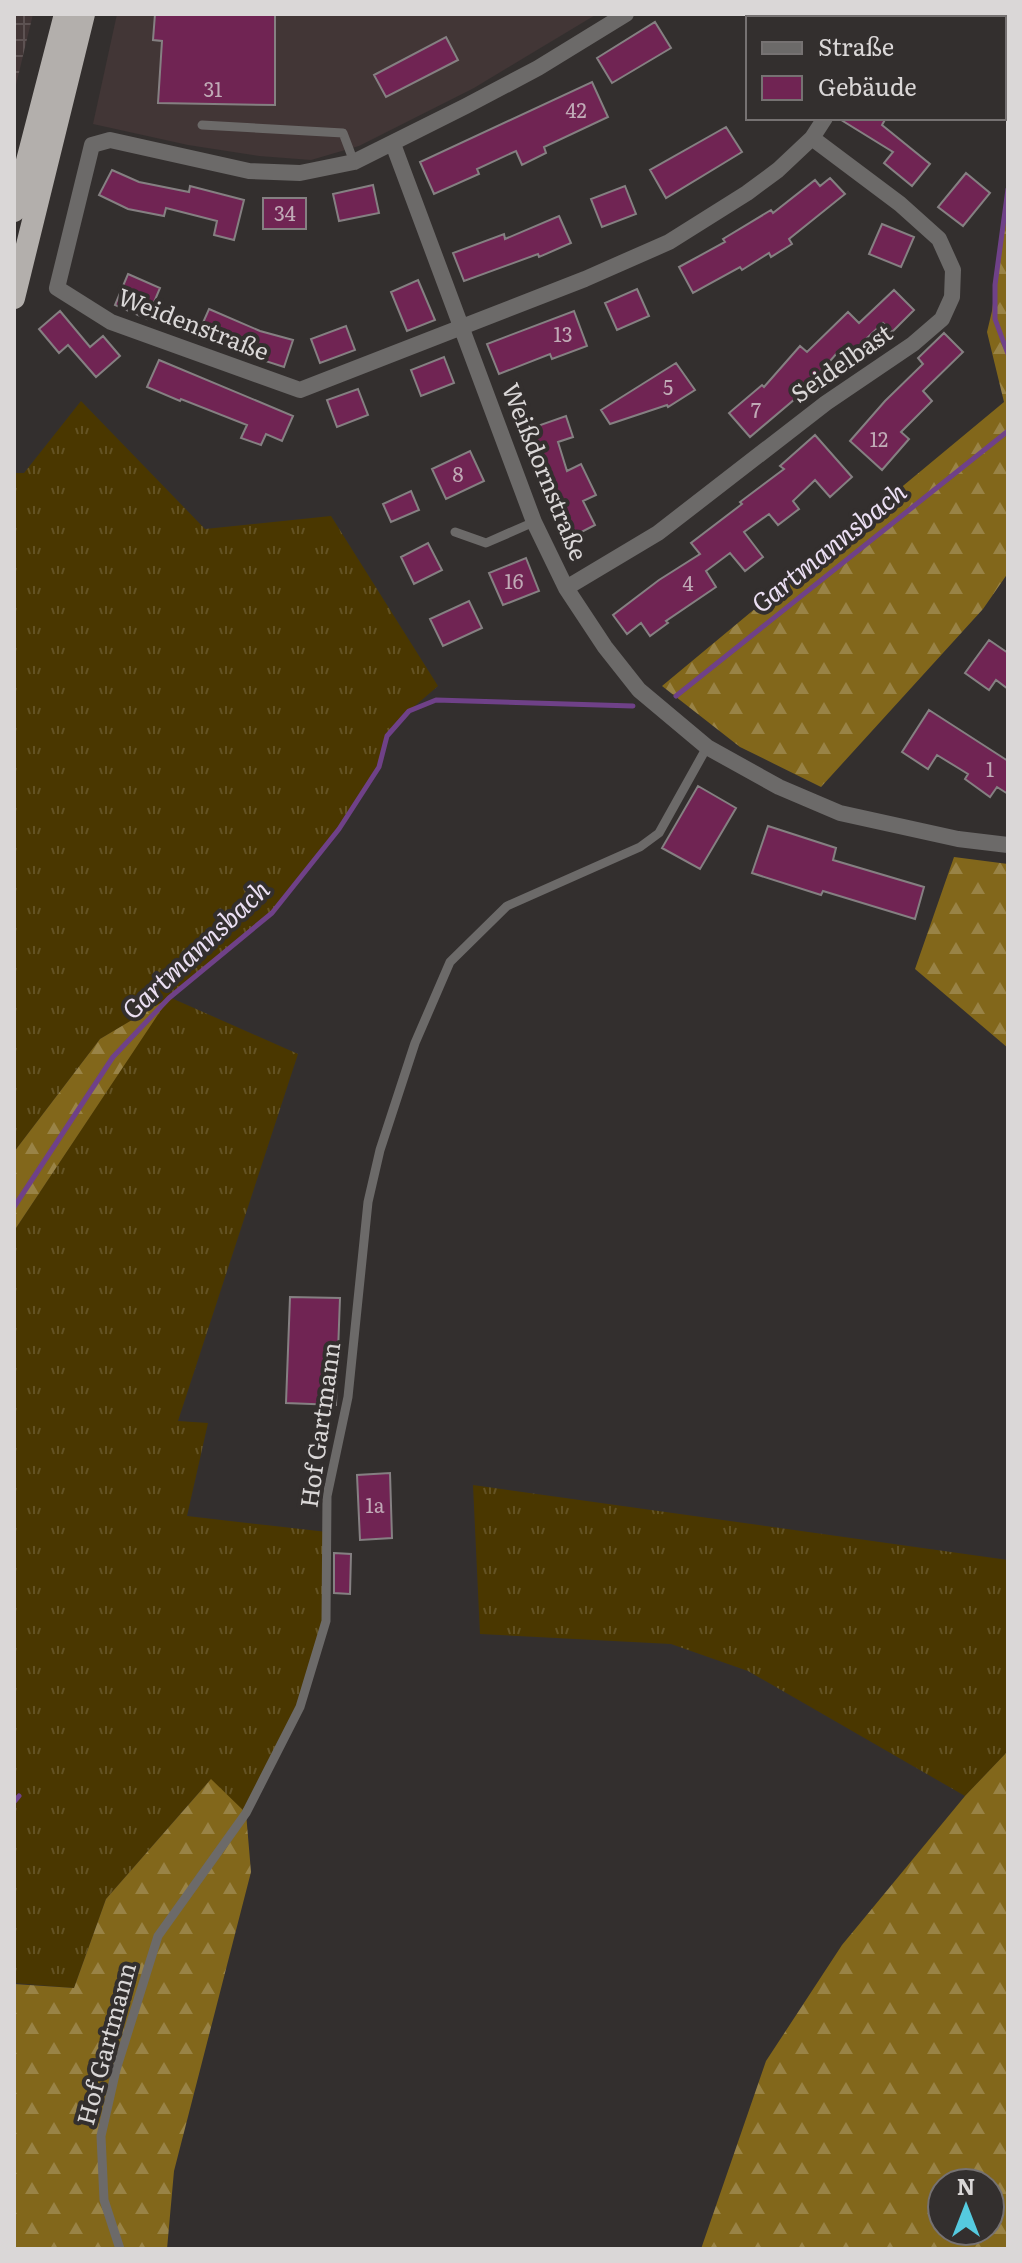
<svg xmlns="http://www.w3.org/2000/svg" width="1022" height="2263" font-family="Literata,serif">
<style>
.built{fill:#423636}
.industrial{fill:url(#industrial-grid)}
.grass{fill:url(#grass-tufts)}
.forest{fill:url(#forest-firs);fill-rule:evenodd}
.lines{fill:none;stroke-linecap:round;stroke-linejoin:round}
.stream{stroke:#6f4188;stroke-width:5}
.building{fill:#702453;stroke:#858082;stroke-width:2}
.service{stroke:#6c6a69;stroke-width:9}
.minor{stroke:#6c6a69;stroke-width:16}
.trunk{stroke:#b3afac;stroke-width:22}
.labels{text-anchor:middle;stroke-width:8;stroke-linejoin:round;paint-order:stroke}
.number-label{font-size:20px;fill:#c0aab6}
.street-label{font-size:24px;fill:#dad7d7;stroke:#332f2e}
.water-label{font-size:26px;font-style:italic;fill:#ebdff3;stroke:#332f2e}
</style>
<defs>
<pattern id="industrial-grid" width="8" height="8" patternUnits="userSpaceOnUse" patternTransform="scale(2)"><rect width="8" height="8" fill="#423636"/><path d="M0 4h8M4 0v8" fill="none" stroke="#5d5252"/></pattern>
<pattern id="grass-tufts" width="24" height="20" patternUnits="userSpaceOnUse" patternTransform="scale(2)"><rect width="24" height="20" fill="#4a3700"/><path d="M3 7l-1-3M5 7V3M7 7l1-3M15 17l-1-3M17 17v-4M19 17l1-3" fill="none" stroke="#645324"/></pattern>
<pattern id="forest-firs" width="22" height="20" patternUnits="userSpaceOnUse" patternTransform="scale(2)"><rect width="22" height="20" fill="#82671b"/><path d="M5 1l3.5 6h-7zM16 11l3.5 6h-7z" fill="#998346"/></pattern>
</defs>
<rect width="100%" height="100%" fill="#332f2e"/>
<path class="built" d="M117 14H597L474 88 359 146 311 160 259 156 188 145 93 124Z"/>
<path class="industrial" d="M14 14H33L14 93Z"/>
<path class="grass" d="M81 401 205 529 331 516 438 686 409 711 387 736 379 767 339 829 272 913 169 997 298 1054 178 1421 208 1423 187 1516 327 1532 326 1621 300 1707 246 1813 210 1780 106 1899 74 1988 14 1983V1231L167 1000 100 1039 14 1152V473H24Z
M473 1485 1008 1560V1751L965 1796 748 1671 671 1644 480 1634Z"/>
<path class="forest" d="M1008 192V573L983 609 821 787 740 747 662 686 1004 402 987 332 992 311Z
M954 857 1008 864V1048L915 969Z
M169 998 14 1231V1152L100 1039Z
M1008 1751V2249H701L766 2061 842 1945 965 1796ZM990 2183V2231H942V2183Z
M211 1779 246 1813 251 1872 174 2171 167 2249H14V1984L74 1988 106 1899Z"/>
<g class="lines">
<path class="stream" d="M1008 189 995 285V319L1008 354
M676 696 1008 431
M14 1207 113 1057 169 998 272 913 339 829 379 767 387 736 409 711 436 700 633 706
M14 1802 19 1796"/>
</g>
<path class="building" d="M155 14H275V105L158 103 162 41 153 40Z
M655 22 671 48 612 83 597 58Z
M446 37 458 60 386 97 374 75Z
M592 82 608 117 544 147 546 153 522 165 516 151 477 169 479 174 434 194 420 162Z
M838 118H886L882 125 930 164 912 186 884 163 893 152Z
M726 127 742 152 666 198 650 170Z
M112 170 139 182 189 192 190 186 244 200 234 240 214 235 217 221 166 208 164 216 128 209 99 195Z
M966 173 990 193 963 226 938 207Z
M830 178 845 194 789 239 792 244 771 257 769 253 742 270 740 267 693 293 679 267 725 242 723 239 771 210 773 213 815 180 820 186Z
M373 185 379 213 339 221 333 194Z
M625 186 636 214 602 227 591 199Z
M263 198H306V229H263Z
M559 216 571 243 539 257 538 254 464 281 453 253 504 234 505 239Z
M882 224 914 237 901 267 869 254Z
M128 274 160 288 147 319 115 305Z
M418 280 435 320 407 331 391 292Z
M637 289 649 316 617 330 605 303Z
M894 290 914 310 892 332 883 323 844 360 837 353 802 393 750 437 729 413 762 385 764 387 800 346 807 352 848 312 859 323Z
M209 309 260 331 293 340 284 367 238 352 198 334Z
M60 311 90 347 103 336 120 356 96 377 68 345 59 353 39 329Z
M574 311 587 346 552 359 550 354 499 374 487 344Z
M346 326 355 350 320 363 311 339Z
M944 333 963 352 923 391 932 401 901 432 909 439 882 470 850 441 885 401 923 364 918 358Z
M444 357 454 383 421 396 411 370Z
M159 360 293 416 282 441 266 434 261 445 241 438 247 425 181 399 180 401 147 387Z
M676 363 695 390 668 407 667 405 610 424 601 410Z
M358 389 368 415 337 427 327 400Z
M566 416 573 437 558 442 567 471 581 464 596 495 583 501 595 525 568 539 541 484 544 482 526 430Z
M815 435 852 477 830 497 815 480 793 501 799 509 778 525 769 514 744 532 763 557 745 571 730 553 706 571 716 587 666 621 668 623 650 636 641 623 627 634 613 615 659 580 700 554 691 543 742 504 740 502 784 469 780 466Z
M470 451 484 481 446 499 432 469Z
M411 491 419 510 391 522 383 504Z
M428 543 442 570 414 584 401 557Z
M526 558 539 591 503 605 489 573Z
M469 601 482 628 443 646 430 619Z
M989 640 1008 653V689L996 680 989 690 965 673Z
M929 710 1008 761V794L997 787 990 797 965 779 968 774 937 755 928 769 902 752Z
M698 786 736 808 700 869 662 848Z
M768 826 836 848 833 860 924 887 915 919 823 891 821 895 752 873Z
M290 1297 340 1298 336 1405 286 1403Z
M390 1473 392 1538 360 1540 357 1475Z
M334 1553 351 1554 350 1594 334 1593Z"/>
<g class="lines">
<path class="service" d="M202 125 343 133 354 162
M455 532 486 543 534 522
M120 2249 104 2200 101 2136 116 2070 158 1936 246 1813 300 1707 326 1621 327 1496 348 1397 368 1202 380 1150 415 1043 450 962 507 906 640 847 659 833 707 747"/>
<path class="minor" d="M626 14 538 68 466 106 354 162 300 173 249 171 110 140 92 145 57 288 111 322 300 390 585 279 669 242 747 193 778 170 812 138 825 118
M884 18 886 14
M393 144 534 522 566 588 605 647 639 690 707 747 779 787 840 813 958 839 1008 845
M566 588 658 533 826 403 913 344 942 319 952 297 953 270 939 239 900 204 812 138"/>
<path class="trunk" d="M14 211 65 14
M14 298 84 14"/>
</g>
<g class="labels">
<g class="number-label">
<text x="213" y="97">31</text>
<text x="576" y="118">42</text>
<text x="285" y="221">34</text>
<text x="563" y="342">13</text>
<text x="668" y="395">5</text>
<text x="756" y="418">7</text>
<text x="879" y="447">12</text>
<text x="458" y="482">8</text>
<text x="514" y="589">16</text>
<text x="688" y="591">4</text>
<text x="990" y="777">1</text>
<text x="375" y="1513">1a</text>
</g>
<g class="street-label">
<text transform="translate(193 325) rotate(21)" y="8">Weidenstraße</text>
<text transform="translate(842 364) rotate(-35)" y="8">Seidelbast</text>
<text transform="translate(544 472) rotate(68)" y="8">Weißdornstraße</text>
<text transform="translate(321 1425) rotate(-82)" y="8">Hof Gartmann</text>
<text transform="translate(107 2044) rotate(-75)" y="8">Hof Gartmann</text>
</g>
<g class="water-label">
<text transform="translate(829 548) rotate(-39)" y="9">Gartmannsbach</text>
<text transform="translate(196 950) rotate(-43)" y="9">Gartmannsbach</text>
</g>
</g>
<rect width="1022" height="2263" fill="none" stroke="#dad7d7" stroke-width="32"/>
<rect x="746" y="16" width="260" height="104" fill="#332f2e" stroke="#767272" stroke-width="2"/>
<rect x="762" y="42" width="40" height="12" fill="#6c6a69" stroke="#767272" stroke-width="2"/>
<text x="818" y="56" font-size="24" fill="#dad7d7">Straße</text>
<rect x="762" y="76" width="40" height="24" fill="#702453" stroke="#767272" stroke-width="2"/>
<text x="818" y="96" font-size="24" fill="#dad7d7">Gebäude</text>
<g transform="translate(966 2207)"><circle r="38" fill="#332f2e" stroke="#767272" stroke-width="2"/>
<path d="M0-6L14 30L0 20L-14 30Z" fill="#55cadf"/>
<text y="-12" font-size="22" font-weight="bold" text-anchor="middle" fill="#dad7d7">N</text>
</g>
</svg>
